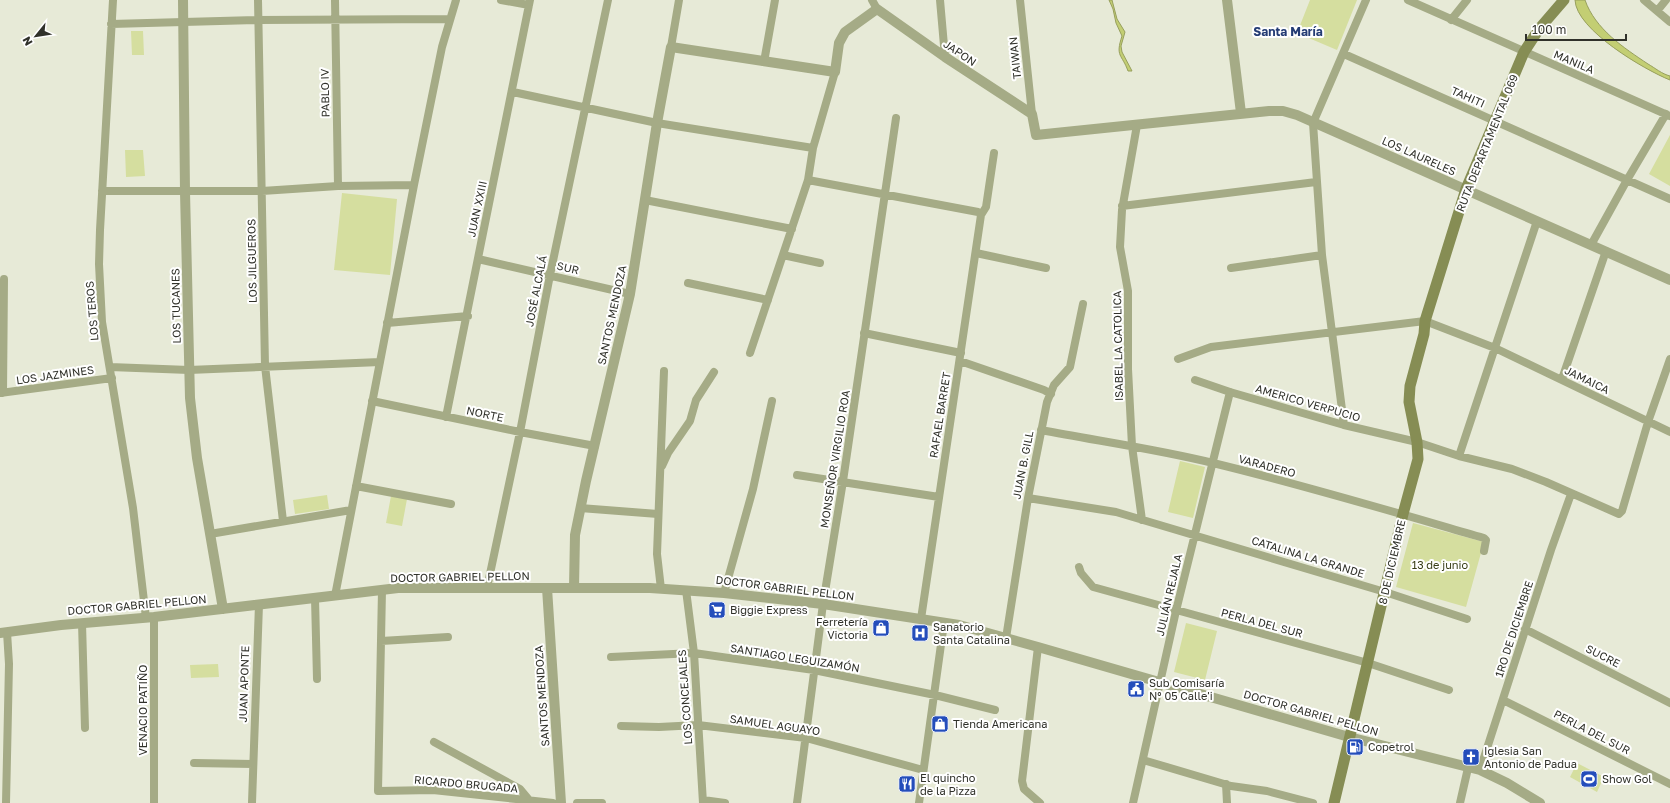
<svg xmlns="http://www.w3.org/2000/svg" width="1670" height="803" font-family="'Golos Text',sans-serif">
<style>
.green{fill:#d5de9f}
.water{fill:#c3ce73;stroke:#979f5d}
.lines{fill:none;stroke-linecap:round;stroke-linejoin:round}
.minor{stroke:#a5ab86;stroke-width:8}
.tertiary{stroke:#a5ab86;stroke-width:10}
.secondary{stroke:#868d54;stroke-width:11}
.labels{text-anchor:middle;stroke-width:4;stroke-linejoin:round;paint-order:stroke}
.street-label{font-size:11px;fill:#30312a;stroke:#fff}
.park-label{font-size:11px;fill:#3a3f18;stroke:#fff}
.poi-label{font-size:11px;fill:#30312a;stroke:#fff;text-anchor:start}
.neighbourhood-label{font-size:12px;font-weight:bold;fill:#243c74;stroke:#fff}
</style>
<rect width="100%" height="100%" fill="#e7ead7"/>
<path class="green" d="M1310 0H1357L1337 50 1297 33Z
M131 31H143L144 55H132Z
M1670 135V186L1649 174Z
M125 150H143L145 176 126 177Z
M342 193 397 199 390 275 334 270Z
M1180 461 1205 467 1193 518 1168 512Z
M327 495 329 509 295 514 293 500Z
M391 496 407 499 402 526 386 523Z
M1413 523 1484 542 1466 607 1396 587Z
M1186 623 1217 631 1205 680 1174 672Z
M218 664 219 677 191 678 190 665Z
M1577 763 1604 777 1597 792 1570 777Z"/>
<path class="water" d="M1109 0H1112L1117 19 1125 32 1121 46 1122 52 1132 71H1128C1122 54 1115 57 1122 36L1116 23 1113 9Z
M1575 0H1585C1595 29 1624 48 1648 64 1655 68 1662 74 1670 76V80C1645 70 1576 30 1575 0Z"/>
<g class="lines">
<path class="minor" d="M113 0 100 230 99 264 102 322 133 508 146 618
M258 0 265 366 283 521
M335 0 338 186
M501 0 529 5
M872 0 877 9
M940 0 945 57
M1020 0 1032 114
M1408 0 1670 116
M1644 0 1670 22
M1657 11 1666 0
M1451 20 1467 0
M111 24 258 20 449 19
M671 47 679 0
M1344 54 1670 199
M764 62 775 0
M513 92 657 123 813 148
M1137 125 1122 210 1120 247 1128 291V369L1132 446 1142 520
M808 180 978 212 981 215
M102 191H262L338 186 414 185
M645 200 792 229
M1122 206 1316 182
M1591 245 1627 180 1666 114
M976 253 1046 268
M783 255 820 263
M478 259 630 294
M1231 268 1322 255
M688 283 768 300
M387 323 468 316
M864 333 961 353
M750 353 808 180 813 148 835 72
M1178 359 1211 347 1425 321 1495 348 1670 432
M960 361 1044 390 1051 394
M110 367 189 370 380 362
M1562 379 1606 251
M1195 380 1230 392 1344 425 1417 442 1459 456 1512 469 1546 482 1619 514 1622 511 1648 422 1670 359
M0 393 112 378
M3 393 4 279
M372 401 520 432 595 446
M446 417 530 0
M1344 425 1322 255 1313 123 1366 0
M1041 430C1098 441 1156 449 1213 463 1304 485 1394 512 1484 538L1486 540 1484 551
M1459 456 1537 221
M662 466 668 453 690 421 696 400 714 372
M797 475 939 497
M356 486 451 504
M1028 498 1116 512 1385 592 1467 619
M580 508 658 514
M210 534 351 510
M1079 567 1081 573 1093 587 1368 663 1449 690
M487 588 520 432 550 275 608 0
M661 589 657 554 664 371
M382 590 378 791 433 790 553 803
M686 590 694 653 703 803
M724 593 753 489 772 401
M335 596 414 185 442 47 456 0
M315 598 317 679
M921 619 981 215 986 207 994 153
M82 623 85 728
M1525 629 1670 703
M1006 638 1028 498 1047 402 1054 385 1070 367 1083 304
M381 641 448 637
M1038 647 1022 781 1024 789 1040 803
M611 657 694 653 814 670 935 695 995 710
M1503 700 1670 784
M621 726 659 727 698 725 806 738 923 770
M434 742 520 789 530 801
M1143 760 1231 786 1267 791 1313 803
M194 763 253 764
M1480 770 1551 550 1571 494
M1226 784 1227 803
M703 800 725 803
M6 803 9 664 7 632
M154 803V617
M252 803 259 604
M577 803H602
M797 803 823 604 843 481 896 118
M919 803 944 623
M1133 803 1176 611 1230 392
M1460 803 1468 768"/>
<path class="tertiary" d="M183 0 185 192 190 398 197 458 223 609
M1227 0 1241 113
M547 588 561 803
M574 588 575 535 586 481 630 294 657 123 671 47 835 72 839 43 845 32 877 9 945 57 1032 114 1036 135 1269 111H1283L1297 115 1670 280
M0 633 61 625 154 617 398 588H650L724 593 823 604 959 625 1038 647 1349 737 1480 770 1507 783 1540 803"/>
<path class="secondary" d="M1334 803 1403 514 1418 459 1417 442 1409 402 1410 386 1424 334 1425 321 1466 189 1524 52 1539 29 1564 0"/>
</g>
<defs>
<symbol id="supermarket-square" viewBox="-11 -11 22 22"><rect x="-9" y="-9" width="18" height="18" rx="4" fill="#244dbb" stroke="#fff"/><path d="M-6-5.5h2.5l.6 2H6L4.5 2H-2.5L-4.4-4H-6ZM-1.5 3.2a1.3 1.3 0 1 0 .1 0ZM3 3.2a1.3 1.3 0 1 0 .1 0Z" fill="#fff"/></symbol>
<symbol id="shop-square" viewBox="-11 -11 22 22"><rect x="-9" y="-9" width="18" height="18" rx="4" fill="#244dbb" stroke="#fff"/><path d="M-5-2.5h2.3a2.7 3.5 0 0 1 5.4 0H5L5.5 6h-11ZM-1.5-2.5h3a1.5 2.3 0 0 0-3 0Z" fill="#fff"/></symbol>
<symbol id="hospital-square" viewBox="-11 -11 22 22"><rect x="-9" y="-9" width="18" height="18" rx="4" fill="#244dbb" stroke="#fff"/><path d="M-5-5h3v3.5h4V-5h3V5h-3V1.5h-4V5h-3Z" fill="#fff"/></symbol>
<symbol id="civic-square" viewBox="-11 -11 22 22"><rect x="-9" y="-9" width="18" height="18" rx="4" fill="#244dbb" stroke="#fff"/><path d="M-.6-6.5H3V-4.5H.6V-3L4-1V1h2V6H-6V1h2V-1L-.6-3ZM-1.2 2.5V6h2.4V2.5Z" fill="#fff"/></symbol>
<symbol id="fuel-square" viewBox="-11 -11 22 22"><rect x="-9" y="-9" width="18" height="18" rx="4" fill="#244dbb" stroke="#fff"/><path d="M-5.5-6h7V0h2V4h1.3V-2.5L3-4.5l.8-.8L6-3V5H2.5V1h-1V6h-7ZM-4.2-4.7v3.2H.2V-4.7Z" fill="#fff"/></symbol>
<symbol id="church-square" viewBox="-11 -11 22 22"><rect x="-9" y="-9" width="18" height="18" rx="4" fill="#244dbb" stroke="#fff"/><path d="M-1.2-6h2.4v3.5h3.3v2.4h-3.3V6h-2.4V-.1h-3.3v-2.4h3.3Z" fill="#fff"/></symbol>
<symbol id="stadium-square" viewBox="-11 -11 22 22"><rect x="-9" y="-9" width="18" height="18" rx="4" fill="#244dbb" stroke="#fff"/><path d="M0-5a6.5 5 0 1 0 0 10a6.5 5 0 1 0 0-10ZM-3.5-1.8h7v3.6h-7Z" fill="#fff"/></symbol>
<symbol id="restaurant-square" viewBox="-11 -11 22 22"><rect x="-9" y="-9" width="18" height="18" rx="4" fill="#244dbb" stroke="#fff"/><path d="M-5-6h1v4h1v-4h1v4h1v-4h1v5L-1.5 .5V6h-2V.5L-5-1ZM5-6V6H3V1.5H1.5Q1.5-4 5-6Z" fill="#fff"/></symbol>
</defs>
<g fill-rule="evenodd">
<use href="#supermarket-square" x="707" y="600" width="20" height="20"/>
<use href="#shop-square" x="871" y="618" width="20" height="20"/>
<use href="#hospital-square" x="910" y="623" width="20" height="20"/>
<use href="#civic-square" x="1126" y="679" width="20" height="20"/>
<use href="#shop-square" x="930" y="714" width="20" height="20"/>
<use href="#fuel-square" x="1345" y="737" width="20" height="20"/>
<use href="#church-square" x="1461" y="747" width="20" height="20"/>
<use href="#stadium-square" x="1579" y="769" width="20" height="20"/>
<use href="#restaurant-square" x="897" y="774" width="20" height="20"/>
</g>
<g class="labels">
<g class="street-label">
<text transform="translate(960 53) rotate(34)" y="4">JAPON</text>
<text transform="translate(1015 58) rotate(-96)" y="4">TAIWAN</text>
<text transform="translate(1574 62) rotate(23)" y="4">MANILA</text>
<text transform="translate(325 93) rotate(-91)" y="4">PABLO IV</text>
<text transform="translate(1468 97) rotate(24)" y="4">TAHITI</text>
<text transform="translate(1487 143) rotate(-68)" y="4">RUTA DEPARTAMENTAL 069</text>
<text transform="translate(1419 156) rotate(24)" y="4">LOS LAURELES</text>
<text transform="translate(477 209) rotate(-78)" y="4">JUAN XXIII</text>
<text transform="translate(252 261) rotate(-91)" y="4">LOS JILGUEROS</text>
<text transform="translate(568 268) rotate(13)" y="4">SUR</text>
<text transform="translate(536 291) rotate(-79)" y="4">JOSÉ ALCALÁ</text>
<text transform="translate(176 306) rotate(-91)" y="4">LOS TUCANES</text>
<text transform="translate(92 311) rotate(-95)" y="4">LOS TEROS</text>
<text transform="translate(612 315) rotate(-78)" y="4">SANTOS MENDOZA</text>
<text transform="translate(1118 346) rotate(-91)" y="4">ISABEL LA CATOLICA</text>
<text transform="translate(55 375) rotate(-8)" y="4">LOS JAZMINES</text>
<text transform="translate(1587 380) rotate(26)" y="4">JAMAICA</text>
<text transform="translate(1308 403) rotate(16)" y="4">AMERICO VERPUCIO</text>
<text transform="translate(485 414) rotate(12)" y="4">NORTE</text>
<text transform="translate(940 415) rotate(-81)" y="4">RAFAEL BARRET</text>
<text transform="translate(835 459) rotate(-81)" y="4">MONSEÑOR VIRGILIO ROA</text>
<text transform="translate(1023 465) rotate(-79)" y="4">JUAN B. GILL</text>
<text transform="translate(1267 466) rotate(15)" y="4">VARADERO</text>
<text transform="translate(1308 557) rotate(17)" y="4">CATALINA LA GRANDE</text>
<text transform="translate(1392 562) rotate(-77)" y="4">8 DE DICIEMBRE</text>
<text transform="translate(460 577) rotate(-1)" y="4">DOCTOR GABRIEL PELLON</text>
<text transform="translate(785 588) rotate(7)" y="4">DOCTOR GABRIEL PELLON</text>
<text transform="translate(1169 595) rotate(-77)" y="4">JULIÁN REJALA</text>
<text transform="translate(137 605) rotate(-5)" y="4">DOCTOR GABRIEL PELLON</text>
<text transform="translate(1262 623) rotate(15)" y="4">PERLA DEL SUR</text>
<text transform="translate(1514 629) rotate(-72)" y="4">1RO DE DICIEMBRE</text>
<text transform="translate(1603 656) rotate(27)" y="4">SUCRE</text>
<text transform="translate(795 658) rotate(9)" y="4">SANTIAGO LEGUIZAMÓN</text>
<text transform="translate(244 684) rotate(-88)" y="4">JUAN APONTE</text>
<text transform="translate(542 696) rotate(-94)" y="4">SANTOS MENDOZA</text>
<text transform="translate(685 697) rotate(-94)" y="4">LOS CONCEJALES</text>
<text transform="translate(143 710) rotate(-90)" y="4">VENACIO PATIÑO</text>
<text transform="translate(1311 713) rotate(16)" y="4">DOCTOR GABRIEL PELLON</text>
<text transform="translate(775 725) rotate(8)" y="4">SAMUEL AGUAYO</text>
<text transform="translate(1592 732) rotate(27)" y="4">PERLA DEL SUR</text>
<text transform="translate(466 784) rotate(5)" y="4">RICARDO BRUGADA</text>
</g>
<g class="park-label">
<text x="1440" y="569">13 de junio</text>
</g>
<g class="poi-label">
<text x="730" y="614">Biggie Express</text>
<text x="868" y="626" text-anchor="end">Ferretería<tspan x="868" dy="13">Victoria</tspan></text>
<text x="933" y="631">Sanatorio<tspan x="933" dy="13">Santa Catalina</tspan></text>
<text x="1149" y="687">Sub Comisaría<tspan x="1149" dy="13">N° 05 Calle'i</tspan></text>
<text x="953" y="728">Tienda Americana</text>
<text x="1368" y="751">Copetrol</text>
<text x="1484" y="755">Iglesia San<tspan x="1484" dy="13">Antonio de Padua</tspan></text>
<text x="920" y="782">El quincho<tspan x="920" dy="13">de la Pizza</tspan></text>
<text x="1602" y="783">Show Gol</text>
</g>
<g class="neighbourhood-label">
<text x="1288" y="36">Santa María</text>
</g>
</g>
<g transform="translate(36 36) rotate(240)" stroke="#ffffff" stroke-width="3" paint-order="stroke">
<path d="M0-3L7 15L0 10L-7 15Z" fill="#30312a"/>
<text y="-6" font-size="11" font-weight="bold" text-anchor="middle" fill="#30312a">N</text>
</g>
<path d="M1526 34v6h100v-6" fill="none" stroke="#30312a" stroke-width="2"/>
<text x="1532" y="34" font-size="12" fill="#30312a" stroke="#ffffff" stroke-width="3" paint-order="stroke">100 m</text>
</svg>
